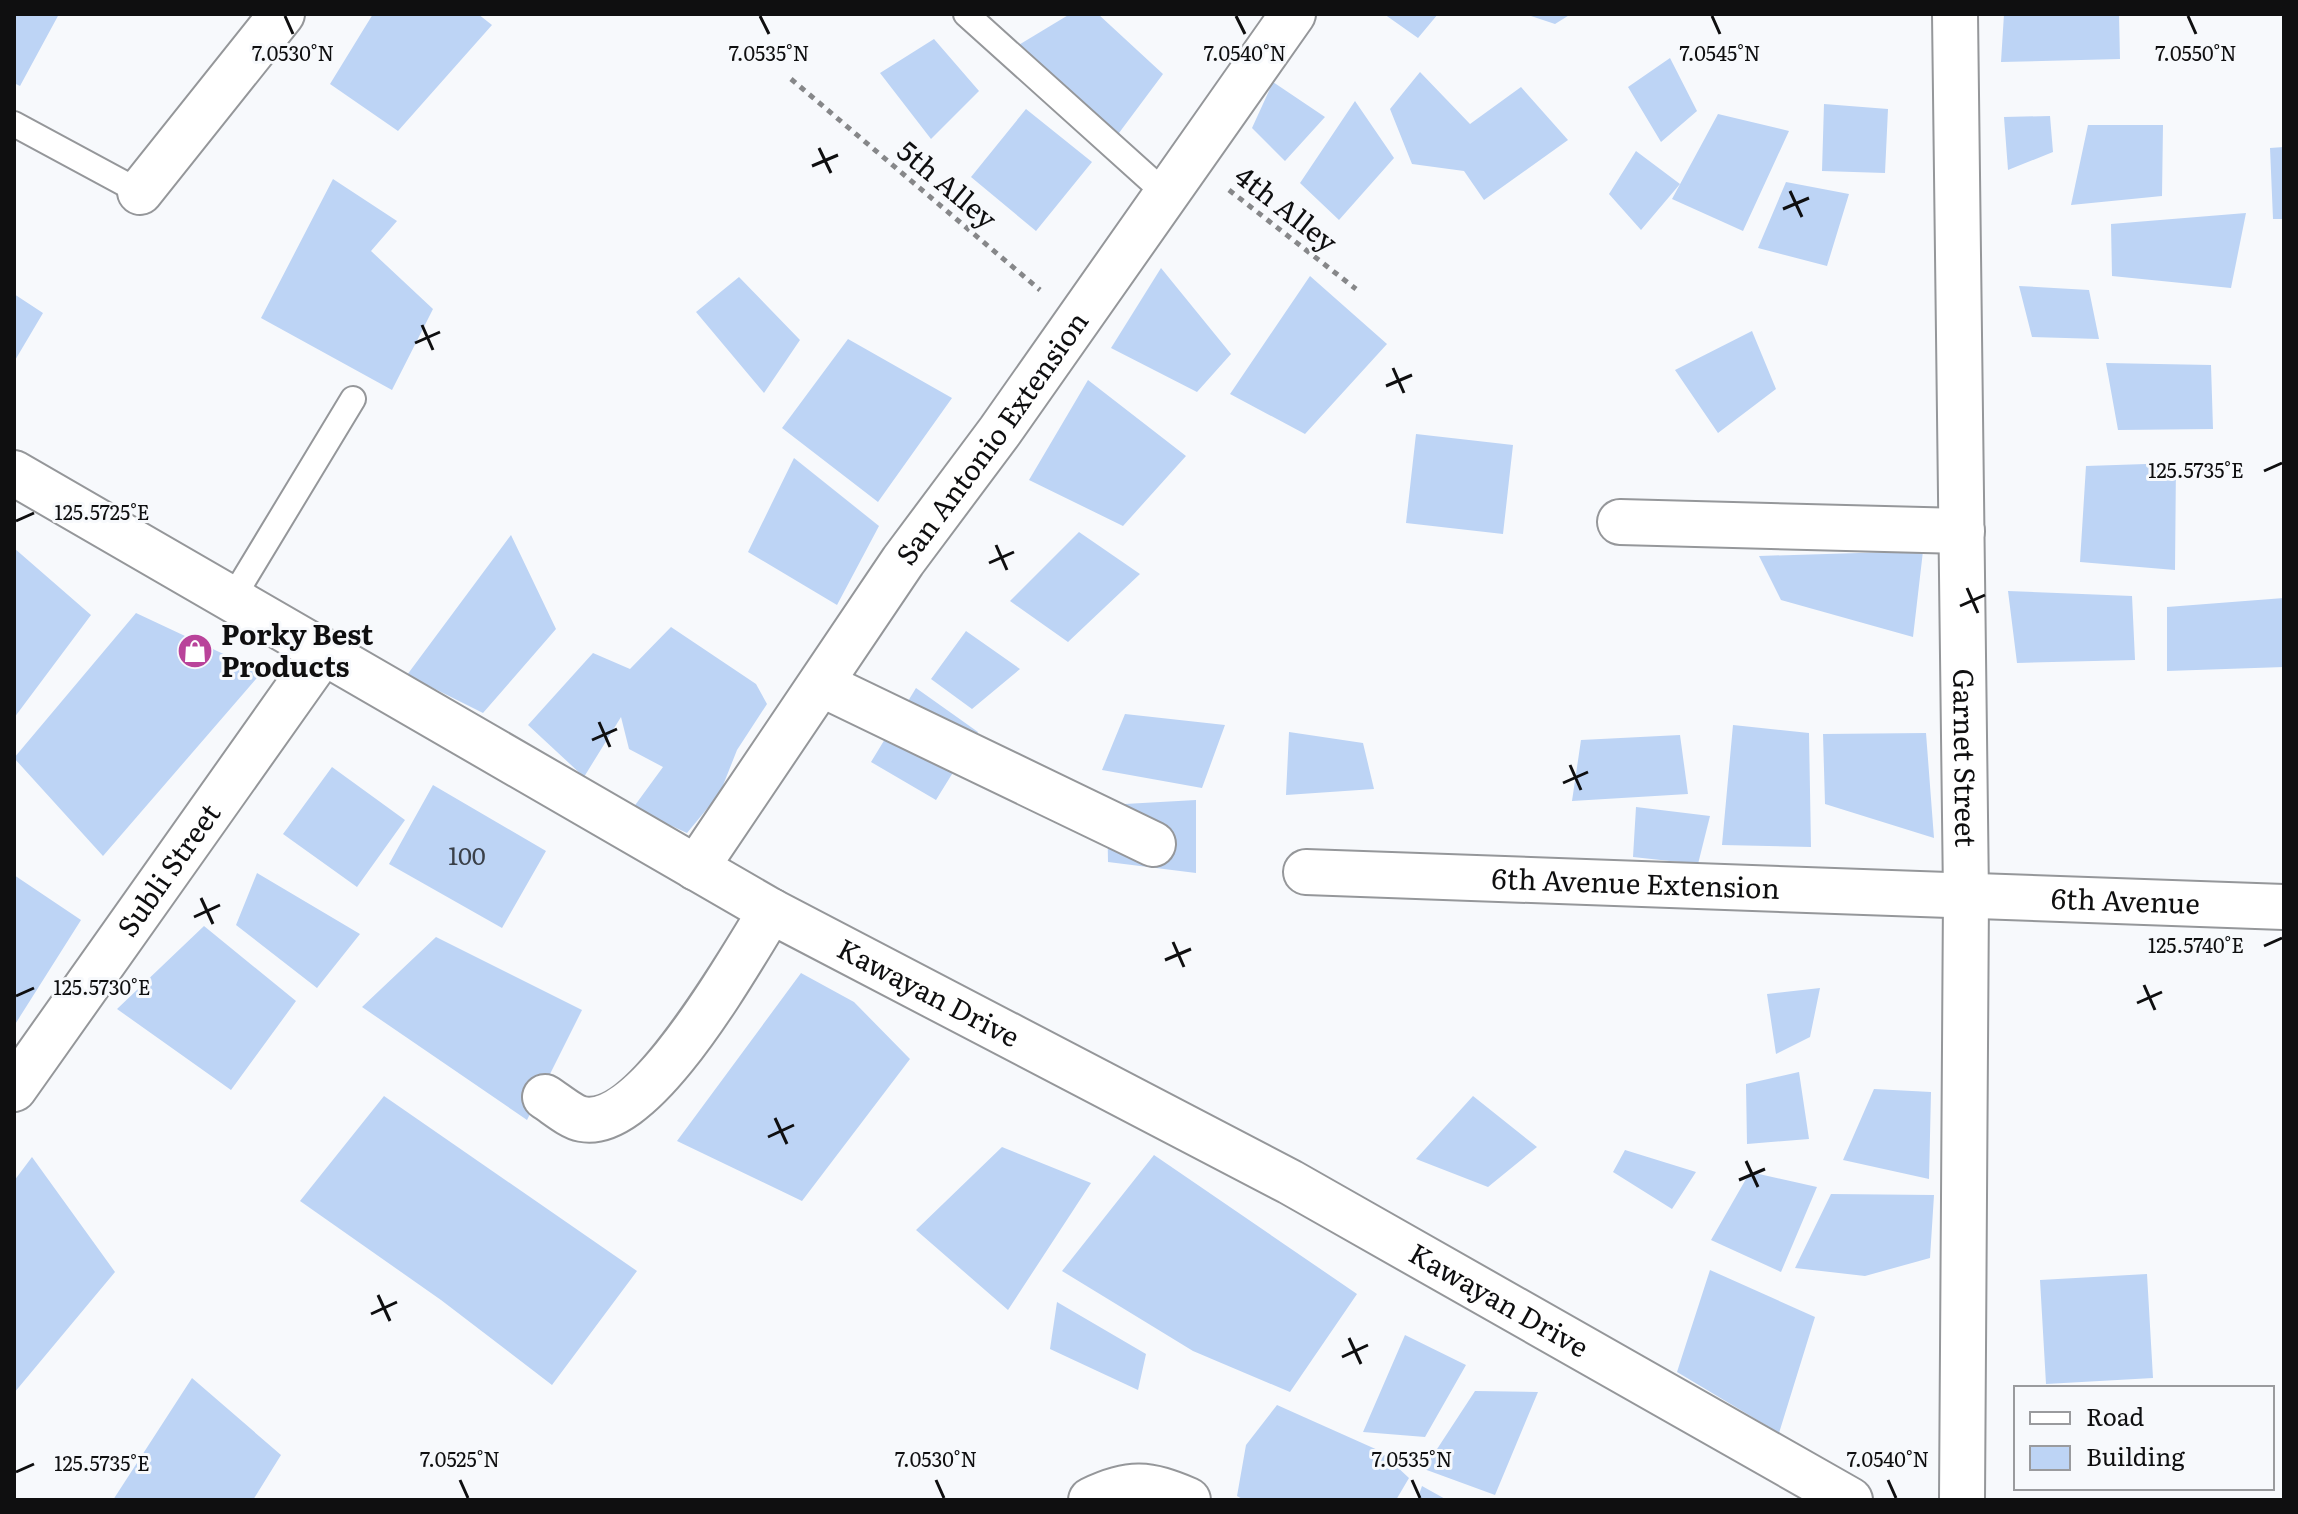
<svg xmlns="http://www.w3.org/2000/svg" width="2298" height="1514" font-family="Literata,serif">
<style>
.building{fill:#bdd4f5}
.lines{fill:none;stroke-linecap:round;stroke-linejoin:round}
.lane-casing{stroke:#95979a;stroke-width:28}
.street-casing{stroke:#95979a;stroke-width:48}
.secondary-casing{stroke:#95979a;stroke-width:48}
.path{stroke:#868789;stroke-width:5;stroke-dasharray:6 6;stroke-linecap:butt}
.lane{stroke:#fff;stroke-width:24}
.street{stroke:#fff;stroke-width:44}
.secondary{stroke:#fff;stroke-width:44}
.ticks{fill:none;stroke:#0f0f10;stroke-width:3}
.labels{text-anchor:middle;stroke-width:6;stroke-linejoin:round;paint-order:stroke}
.number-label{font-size:24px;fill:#3a4049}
.street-label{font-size:28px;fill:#0f0f10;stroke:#f7f9fc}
.poi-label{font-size:28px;font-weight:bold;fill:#0f0f10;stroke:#f7f9fc;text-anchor:start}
.ticks-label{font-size:20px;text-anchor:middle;fill:#0f0f10;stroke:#f7f9fc;stroke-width:6;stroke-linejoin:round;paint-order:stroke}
</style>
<rect width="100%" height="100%" fill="#f7f9fc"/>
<path class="building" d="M14 14H59L20 86 14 83Z
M373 14H478L492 25 398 131 330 84Z
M1070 14H1098L1163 74 1116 137 1017 46Z
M1384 14H1438L1418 38Z
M1525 14H1571L1555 24Z
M2004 14H2119L2120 59 2001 62Z
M934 39 979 91 931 139 880 73Z
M1670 58 1697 111 1661 142 1628 87Z
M1420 72 1470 124 1521 87 1568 140 1484 200 1464 171 1412 164 1390 109Z
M1273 82 1325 117 1285 161 1252 128Z
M1355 101 1394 158 1339 220 1300 183Z
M1824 104 1888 109 1885 173 1822 171Z
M1026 109 1092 162 1036 231 971 177Z
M1718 114 1789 131 1743 231 1672 199Z
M2050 116 2053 152 2008 170 2004 117Z
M2088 125H2163L2162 196 2071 205Z
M2284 147V219H2273L2270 148Z
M1636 151 1680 184 1641 230 1609 194Z
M333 179 397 221 371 251 433 309 392 390 261 318Z
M1786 182 1849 194 1827 266 1758 248Z
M2246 213 2231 288 2112 276 2111 224Z
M1161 268 1231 354 1197 392 1111 348Z
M1310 276 1387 344 1305 434 1230 394Z
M739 277 800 340 764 393 696 312Z
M2019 286 2089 290 2099 339 2032 337Z
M14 294 43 313 14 362Z
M1752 331 1776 389 1718 433 1675 370Z
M848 339 952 398 878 502 782 428Z
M2106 363 2211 365 2213 429 2118 430Z
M1088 380 1186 456 1123 526 1029 480Z
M1416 434 1513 445 1503 534 1406 523Z
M794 458 879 526 837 605 748 552Z
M2176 463 2175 570 2080 562 2086 466Z
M1079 532 1140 574 1068 642 1010 601Z
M511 535 556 629 483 713 407 675Z
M14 548 91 615 14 718Z
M1923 551 1913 637 1781 600 1759 556Z
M2008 591 2132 596 2135 660 2017 663Z
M2284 598V667L2167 671V607Z
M136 613 262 672 103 856 14 758Z
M671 627 756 684 767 704 737 750 720 793 687 833 633 808 663 767 629 749 621 717 584 777 528 725 593 653 630 669Z
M966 631 1020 669 972 709 931 679Z
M916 688 978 732 936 800 871 762Z
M1125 714 1225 725 1202 788 1102 770Z
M1733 725 1809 733 1811 847 1722 845Z
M1289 732 1363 743 1374 789 1286 795Z
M1926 733 1934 838 1825 804 1823 734Z
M1680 735 1688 794 1572 801 1581 740Z
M332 767 405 820 357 887 283 834Z
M433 785 546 851 502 928 389 864Z
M1196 800V873L1108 862 1107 805Z
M1636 807 1710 816 1698 864 1633 857Z
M257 873 360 934 317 988 236 925Z
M14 875 81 920 14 1026Z
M204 926 296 1001 231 1090 117 1009Z
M436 937 582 1010 527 1120 362 1007Z
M801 973 854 1002 910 1059 802 1201 677 1141Z
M1820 988 1810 1037 1776 1054 1767 994Z
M1799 1072 1809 1139 1747 1144 1746 1084Z
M1874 1089 1931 1092 1929 1179 1843 1160Z
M384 1096 637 1271 552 1385 441 1300 300 1201Z
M1473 1096 1537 1147 1488 1187 1416 1159Z
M1002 1147 1091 1183 1008 1310 916 1230Z
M1625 1150 1696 1172 1672 1209 1613 1172Z
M1154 1155 1357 1294 1290 1392 1193 1351 1062 1271Z
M32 1157 115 1272 14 1393V1181Z
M1750 1172 1817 1187 1781 1272 1711 1240Z
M1831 1194 1934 1195 1930 1258 1865 1276 1795 1268Z
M1710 1270 1815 1317 1779 1433 1677 1372Z
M2147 1274 2153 1378 2046 1384 2040 1280Z
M1057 1302 1146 1354 1138 1390 1050 1349Z
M1405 1335 1466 1365 1425 1437 1363 1432Z
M192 1378 281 1455 253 1500H113Z
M1475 1391 1538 1392 1495 1495 1424 1469Z
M1277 1405 1380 1451 1409 1478 1396 1500H1244L1237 1496 1246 1445Z
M1422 1486 1447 1500H1417Z"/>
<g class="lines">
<defs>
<path id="lane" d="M966 14 1166 194
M14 124 140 192
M232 599 353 399"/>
<g id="street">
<path id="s1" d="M1955 14 1966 896 1962 1500"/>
<path d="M140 192 282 14"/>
<path d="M1620 522 1962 531"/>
<path d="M821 684 1153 844"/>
<path id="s2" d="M696 868 903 561 1000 431 1293 14"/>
<path id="s3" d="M1306 872 2284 907"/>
<path d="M545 1097C556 1104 571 1117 582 1119 646 1132 740 959 771 911"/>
<path d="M1091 1500C1130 1481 1148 1483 1188 1500"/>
</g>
<g id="secondary">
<path id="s4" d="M14 473 771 911 1290 1182 1850 1500"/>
<path id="s5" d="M14 1089 324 651"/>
</g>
</defs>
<use href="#lane" class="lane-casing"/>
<use href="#street" class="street-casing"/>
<use href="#secondary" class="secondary-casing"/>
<path class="path" d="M791 79 1040 290
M1229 190 1356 289"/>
<use href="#lane" class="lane"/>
<use href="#street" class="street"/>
<use href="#secondary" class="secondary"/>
</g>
<path class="ticks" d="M285 16 293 34M760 16 769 34M1236 16 1245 34M1712 16 1720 34M2188 16 2196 34M819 148 831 173M812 166 838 155M1790 191 1802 217M1783 209 1809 198M422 325 433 350M415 343 440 332M1393 368 1404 393M1386 386 1412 375M2264 471 2282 463M16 521 34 513M996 545 1007 570M989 563 1014 552M1967 588 1978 613M1960 606 1985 595M599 722 610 747M592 740 617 729M1570 765 1581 790M1563 783 1588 772M201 898 213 924M194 917 220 905M1173 942 1184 967M2264 946 2282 938M1165 960 1191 949M2144 985 2155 1010M16 996 34 988M2137 1003 2162 992M775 1118 787 1144M768 1137 794 1125M1746 1161 1758 1187M1739 1180 1765 1169M378 1295 390 1321M371 1314 397 1302M1349 1338 1361 1364M1342 1357 1368 1345M16 1472 34 1464M460 1480 468 1498M936 1480 944 1498M1412 1480 1420 1498M1888 1480 1896 1498"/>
<defs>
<symbol id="shop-disc" viewBox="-11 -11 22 22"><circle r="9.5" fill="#b9439a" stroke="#f7f9fc"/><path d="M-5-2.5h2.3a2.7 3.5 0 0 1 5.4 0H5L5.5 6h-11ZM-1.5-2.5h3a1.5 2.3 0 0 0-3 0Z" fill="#fff"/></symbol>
</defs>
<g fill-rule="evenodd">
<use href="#shop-disc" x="175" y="631" width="40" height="40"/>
</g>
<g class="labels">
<g class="number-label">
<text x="467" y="865">100</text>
</g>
<g class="street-label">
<text transform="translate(947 185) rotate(40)" y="10">5th Alley</text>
<text transform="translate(1286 209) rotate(38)" y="10">4th Alley</text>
<text dy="10" stroke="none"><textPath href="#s2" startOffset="522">San Antonio Extension</textPath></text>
<text dy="10" stroke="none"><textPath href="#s1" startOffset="744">Garnet Street</textPath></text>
<text dy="10" stroke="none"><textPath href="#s5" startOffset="268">Subli Street</textPath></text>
<text dy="10" stroke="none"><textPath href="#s3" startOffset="330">6th Avenue Extension</textPath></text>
<text dy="10" stroke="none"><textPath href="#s3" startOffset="820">6th Avenue</textPath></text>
<text dy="10" stroke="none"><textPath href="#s4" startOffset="1052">Kawayan Drive</textPath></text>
<text dy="10" stroke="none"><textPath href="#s4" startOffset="1700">Kawayan Drive</textPath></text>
</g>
<g class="poi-label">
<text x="221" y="645">Porky Best<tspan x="221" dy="32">Products</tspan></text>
</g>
</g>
<g class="ticks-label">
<text x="293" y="61">7.0530°N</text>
<text x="769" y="61">7.0535°N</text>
<text x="1245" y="61">7.0540°N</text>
<text x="1720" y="61">7.0545°N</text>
<text x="2196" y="61">7.0550°N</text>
<text x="2196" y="478">125.5735°E</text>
<text x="102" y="520">125.5725°E</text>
<text x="2196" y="953">125.5740°E</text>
<text x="102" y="995">125.5730°E</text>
<text x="460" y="1467">7.0525°N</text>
<text x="936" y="1467">7.0530°N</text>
<text x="1412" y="1467">7.0535°N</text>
<text x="1888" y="1467">7.0540°N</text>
<text x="102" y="1471">125.5735°E</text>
</g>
<rect width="2298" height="1514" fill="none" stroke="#0f0f10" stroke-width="32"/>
<rect x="2014" y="1386" width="260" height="104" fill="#f7f9fc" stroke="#9a9b9e" stroke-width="2"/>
<rect x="2030" y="1412" width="40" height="12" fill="#ffffff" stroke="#9a9b9e" stroke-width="2"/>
<text x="2086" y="1426" font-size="24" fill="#0f0f10">Road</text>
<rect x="2030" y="1446" width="40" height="24" fill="#bdd4f5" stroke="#9a9b9e" stroke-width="2"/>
<text x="2086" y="1466" font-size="24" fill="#0f0f10">Building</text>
</svg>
